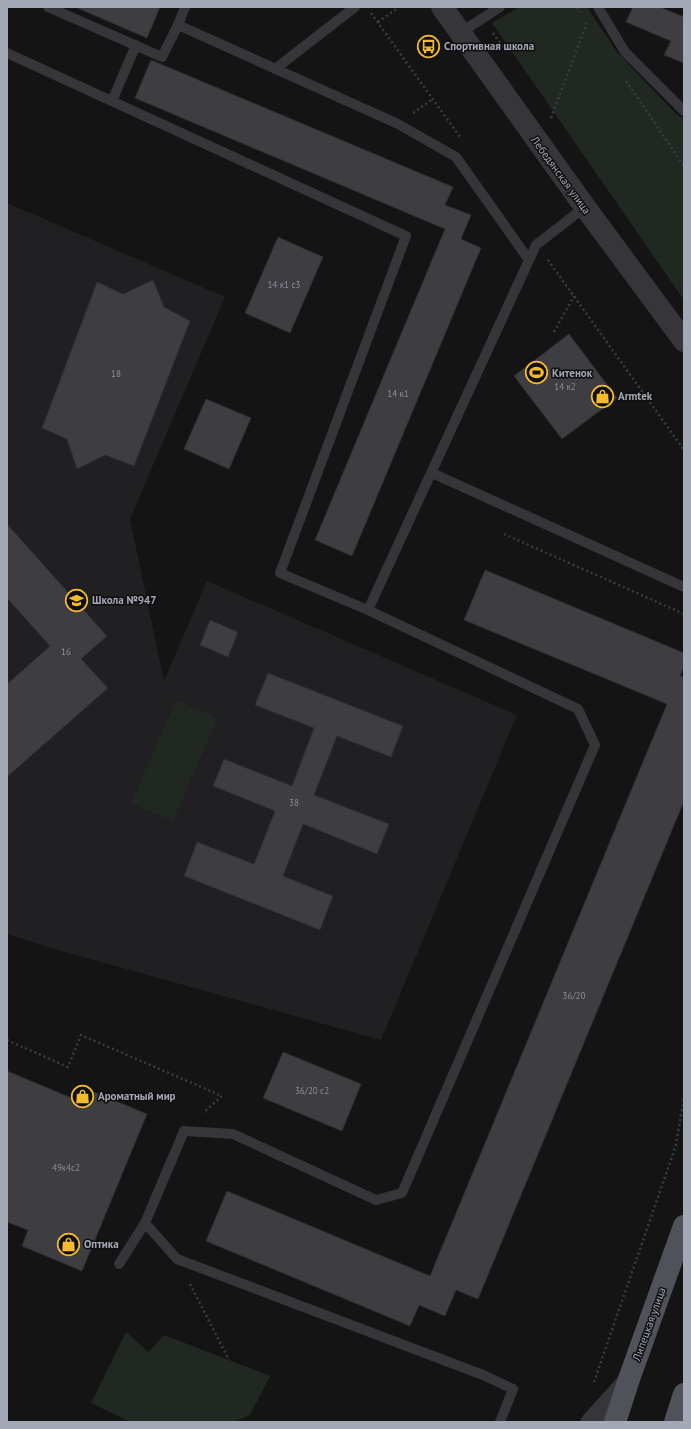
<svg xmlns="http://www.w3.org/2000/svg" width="691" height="1429" font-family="'PT Sans',sans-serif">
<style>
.built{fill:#202022}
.green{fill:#202821}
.building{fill:#3e3e42;stroke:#2e2e31}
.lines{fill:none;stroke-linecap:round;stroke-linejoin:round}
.path{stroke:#3a3c41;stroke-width:2.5;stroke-dasharray:2 3;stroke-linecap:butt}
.service{stroke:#35353a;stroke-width:10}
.minor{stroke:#35353a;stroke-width:19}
.tertiary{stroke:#35353a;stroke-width:22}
.primary{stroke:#50525a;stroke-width:22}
.labels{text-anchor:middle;stroke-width:3;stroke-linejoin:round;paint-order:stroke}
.number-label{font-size:9px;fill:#8b8e99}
.poi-label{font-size:11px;font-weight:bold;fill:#a5a9b6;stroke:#0f0f10;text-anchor:start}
.street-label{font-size:11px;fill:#a5a9b6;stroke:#0f0f10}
</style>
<rect width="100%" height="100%" fill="#141415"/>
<path class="built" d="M7 203 225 297 130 519 164 681 207 581 517 715 381 1040 58 950 7 934Z"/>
<path class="green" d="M519 7H587L617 52 675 113 684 119V300L492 23Z
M176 700 218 718 173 821 131 803Z
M126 1332 148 1352 164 1335 270 1376 250 1415 234 1422H130L91 1403Z"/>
<path class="building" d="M75 7H160L147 38Z
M633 7H660L684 17V63L664 55 671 41 626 22Z
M151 60 453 187 445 205 471 215 461 239 481 248 352 556 315 540 445 229 135 98Z
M278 237 323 257 290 333 245 313Z
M153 280 164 307 190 321 134 466 105 455 77 469 67 439 42 428 97 282 123 294Z
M569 334 617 398 562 439 514 376Z
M206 399 251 418 229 469 184 449Z
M7 524 107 636 81 659 108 688 7 777V684L50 646 7 598Z
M485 570 684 653V666L680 676 684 677V801L478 1299 456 1290 445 1316 419 1305 410 1326 206 1241 227 1191 430 1276 667 704 464 620Z
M210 620 238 632 228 657 200 645Z
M268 673 403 726 391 757 337 736 314 795 389 824 377 854 303 824 283 876 333 896 320 930 184 876 197 842 254 864 275 811 213 786 224 759 292 786 314 728 255 705Z
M283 1052 361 1084 342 1131 263 1098Z
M7 1071 74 1099 79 1086 147 1114 82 1271 22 1246 28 1230 7 1222Z"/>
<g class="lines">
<path class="path" d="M577 7 580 12
M371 13 460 137
M378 22 399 7
M493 33 507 53
M626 81 684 166
M413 113 433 99
M551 118 587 23
M548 260 684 450
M554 332 574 296
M504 534 684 614
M7 1040 68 1067 81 1035 222 1096 203 1113
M190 1284 229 1360
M594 1382 676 1145 684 1097"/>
<path class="service" d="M48 7 162 57 178 25
M185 7 178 25 398 124 456 157 529 260
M598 7 625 52 684 111
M460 33 500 7
M7 53 406 236 280 573 368 610
M275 69 355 7
M112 101 136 45
M432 473 684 587
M119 1264 145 1223
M500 1422 513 1389 483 1375 177 1259 145 1223 184 1131 233 1134 376 1200 402 1193 595 745 578 709 368 610 536 245 585 207"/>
<path class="minor" d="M590 1422 628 1380"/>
<path class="tertiary" d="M442 7 585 207 684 341"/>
<path class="primary" d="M615 1422 629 1379 684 1226
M675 1422 684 1394"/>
</g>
<defs>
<symbol id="bus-ring" viewBox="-11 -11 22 22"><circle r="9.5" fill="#0f0f10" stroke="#f5bb2c" stroke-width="1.5"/><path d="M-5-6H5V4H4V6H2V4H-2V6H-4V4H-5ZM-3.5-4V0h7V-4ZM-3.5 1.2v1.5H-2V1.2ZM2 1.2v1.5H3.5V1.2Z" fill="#f5bb2c"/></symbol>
<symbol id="stadium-ring" viewBox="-11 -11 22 22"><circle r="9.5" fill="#0f0f10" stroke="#f5bb2c" stroke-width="1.5"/><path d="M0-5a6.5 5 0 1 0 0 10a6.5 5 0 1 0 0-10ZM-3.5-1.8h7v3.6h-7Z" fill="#f5bb2c"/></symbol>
<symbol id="shop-ring" viewBox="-11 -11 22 22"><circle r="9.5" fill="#0f0f10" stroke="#f5bb2c" stroke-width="1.5"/><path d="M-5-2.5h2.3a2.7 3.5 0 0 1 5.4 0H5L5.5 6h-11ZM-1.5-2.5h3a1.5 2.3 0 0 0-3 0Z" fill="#f5bb2c"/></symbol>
<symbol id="school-ring" viewBox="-11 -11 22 22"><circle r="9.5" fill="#0f0f10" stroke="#f5bb2c" stroke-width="1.5"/><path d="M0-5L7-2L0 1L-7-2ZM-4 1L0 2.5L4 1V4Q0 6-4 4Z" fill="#f5bb2c"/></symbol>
</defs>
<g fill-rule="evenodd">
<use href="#bus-ring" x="416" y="34" width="25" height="25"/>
<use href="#stadium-ring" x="524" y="360" width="25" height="25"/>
<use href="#shop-ring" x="590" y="384" width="25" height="25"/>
<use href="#school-ring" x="64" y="588" width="25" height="25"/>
<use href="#shop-ring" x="70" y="1084" width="25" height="25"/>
<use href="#shop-ring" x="56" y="1232" width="25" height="25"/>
</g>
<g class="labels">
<g class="number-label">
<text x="284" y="288">14 к1 с3</text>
<text x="116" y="377">18</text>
<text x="565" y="390">14 к2</text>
<text x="398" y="397">14 к1</text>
<text x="66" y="655">16</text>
<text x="294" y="806">38</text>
<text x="574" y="999">36/20</text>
<text x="312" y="1094">36/20 с2</text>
<text x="66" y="1171">49к4с2</text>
</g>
<g class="poi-label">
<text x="444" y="50">Спортивная школа</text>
<text x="552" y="377">Китенок</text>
<text x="618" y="400">Armtek</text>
<text x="92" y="604">Школа №947</text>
<text x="98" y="1100">Ароматный мир</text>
<text x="84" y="1248">Оптика</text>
</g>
<g class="street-label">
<text transform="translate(561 175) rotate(54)" y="4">Лебедянская улица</text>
<text transform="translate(649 1324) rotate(-70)" y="4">Липецкая улица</text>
</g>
</g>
<rect width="691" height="1429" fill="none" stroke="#a5a9b6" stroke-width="16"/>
</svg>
